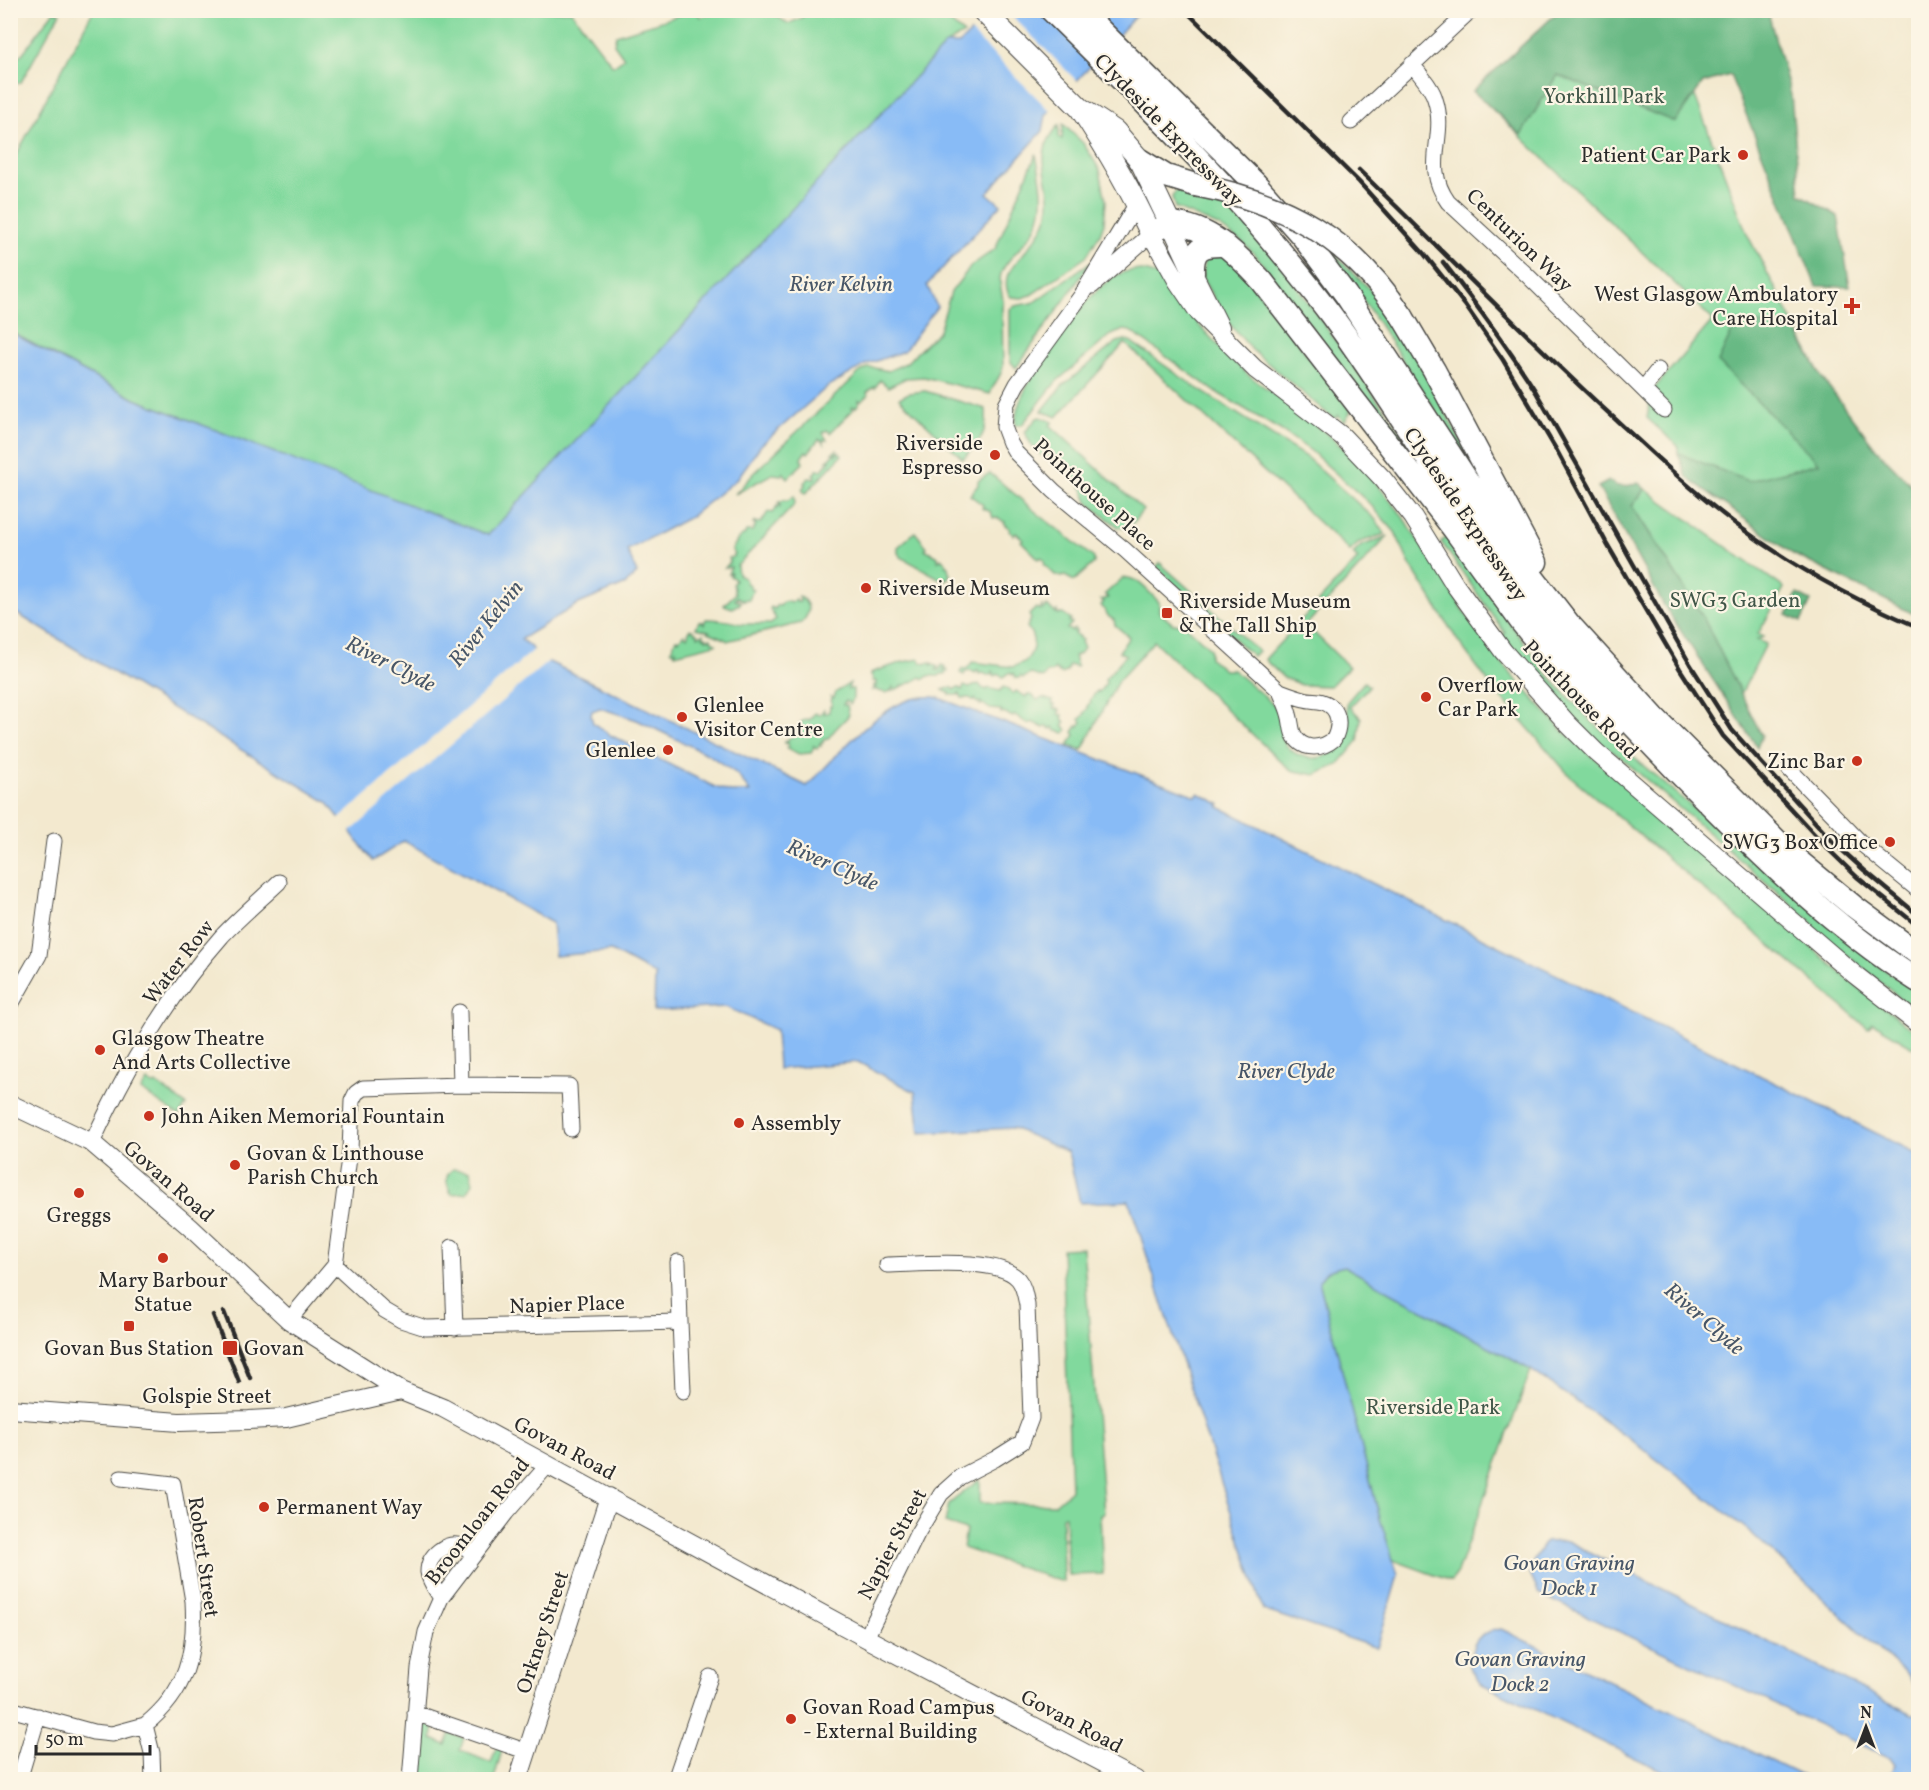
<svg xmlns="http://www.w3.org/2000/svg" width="1929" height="1790" font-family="Vollkorn,serif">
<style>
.green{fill:#81d99d;stroke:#568264;stroke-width:1.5}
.forest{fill:#68b984;stroke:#4a7258;stroke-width:1.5}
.water{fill:#88bbf6;stroke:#5a7390;stroke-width:1.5;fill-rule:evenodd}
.pier{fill:#f3e9cf}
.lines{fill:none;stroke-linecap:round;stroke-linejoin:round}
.minor-casing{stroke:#494844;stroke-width:17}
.tertiary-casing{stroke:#494844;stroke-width:20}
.secondary-casing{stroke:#494844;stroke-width:23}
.primary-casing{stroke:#494844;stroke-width:25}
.minor{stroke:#fff;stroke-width:15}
.tertiary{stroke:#fff;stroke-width:18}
.secondary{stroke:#fff;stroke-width:21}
.primary{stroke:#fff;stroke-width:22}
.rail{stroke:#2b2b2b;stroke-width:4.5}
.primary-bridge-casing{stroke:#494844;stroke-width:25;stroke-linecap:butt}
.primary-bridge{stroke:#fff;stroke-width:22}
.poi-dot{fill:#c8321e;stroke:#fcf5e5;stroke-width:2}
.labels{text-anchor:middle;stroke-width:4.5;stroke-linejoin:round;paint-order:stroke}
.park-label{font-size:21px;fill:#405648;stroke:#fcf5e5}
.street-label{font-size:21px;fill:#2b2b2b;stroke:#fcf5e5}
.poi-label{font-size:21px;fill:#2b2b2b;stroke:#fcf5e5;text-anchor:start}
.water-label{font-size:22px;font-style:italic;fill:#475668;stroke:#fcf5e5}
</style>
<rect width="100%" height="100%" fill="#fcf5e5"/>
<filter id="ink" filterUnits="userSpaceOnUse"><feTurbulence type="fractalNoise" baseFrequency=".0167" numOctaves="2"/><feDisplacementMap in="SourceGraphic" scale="12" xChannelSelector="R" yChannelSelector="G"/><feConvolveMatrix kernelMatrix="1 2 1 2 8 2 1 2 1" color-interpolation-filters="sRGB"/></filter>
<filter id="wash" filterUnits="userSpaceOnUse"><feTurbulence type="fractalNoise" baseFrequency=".008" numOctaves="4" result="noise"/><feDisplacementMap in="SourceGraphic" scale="24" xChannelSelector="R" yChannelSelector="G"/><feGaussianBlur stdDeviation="1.35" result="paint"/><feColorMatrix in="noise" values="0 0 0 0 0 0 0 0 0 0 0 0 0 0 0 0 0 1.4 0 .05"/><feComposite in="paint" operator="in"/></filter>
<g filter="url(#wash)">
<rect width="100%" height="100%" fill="#f3e9cf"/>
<path class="green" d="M54 11 60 13 21 82 11 85V62L23 53Z
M93 11H571L613 66 624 58 614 44 616 35 693 11H697L700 17 725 11H770L788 24 803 17 800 11H936L964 34 946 44 488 536 135 399 11 332V165Z
M1559 11H1663L1747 234 1822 378 1876 449 1918 492V616L1793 554 1687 477 1678 453V446L1647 418 1652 391 1713 320 1473 91Z
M1063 124 1083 143 1100 170 1106 201 1104 223 1100 234 1086 257 1031 295 1022 298 1011 297C1006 292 1005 282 1008 274 1021 253 1042 238 1048 213 1053 189 1040 166 1045 149 1047 140 1053 132 1059 125V137L1062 139Z
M1036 155C1043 187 1049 215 1025 242 1018 251 1007 260 1002 271 996 285 1006 297 1002 306L1003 367C1001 377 993 384 990 394L924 377 906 378 888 387 880 380 875 388 874 387 867 392 868 396 861 401 859 400V404L855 408 853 406 851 408 853 410 830 433 827 430 823 433 827 440H823L824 443 819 439 808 453 806 451 801 458 803 463 788 478 783 472 782 475 772 474 735 494 761 466 860 372 868 368H875L888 371 906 363 939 331 951 292 971 266 995 249Z
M1182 189 1224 197 1284 268 1406 440 1421 471 1258 258 1243 243 1218 226 1175 208 1172 197 1175 192Z
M1317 237 1395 314 1481 481 1347 275Z
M1206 250 1232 258 1351 411 1344 422 1338 415 1334 419 1252 350 1227 321 1202 278Z
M1089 263 1090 264 1016 368 1010 361V309C1014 304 1027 305 1034 302Z
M1135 270 1148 272 1163 278 1172 286 1199 325 1226 354 1247 374 1329 435 1364 468 1399 511 1475 628 1512 675 1559 727 1849 980 1918 1034V1050L1873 1023 1868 1028 1569 775 1489 683 1458 641 1409 563 1395 532 1369 503 1311 451 1282 431 1216 392 1130 331 1124 330 1111 335 1056 382 1022 425H1015C1016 419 1016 413 1018 407 1028 375 1085 296 1113 277 1120 273 1127 271 1135 270Z
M1125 340 1130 341 1198 389 1306 457 1363 508 1377 521 1385 534 1360 542 1350 551 1125 343 1057 417 1042 411 1062 386 1117 342Z
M925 391 986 409C988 433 980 441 963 459L899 398 909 393Z
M1041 417 1053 422 1050 425 1143 510 1131 525 1124 528 1118 527C1109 519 1097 512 1089 503 1085 498 1085 491 1081 486 1063 465 1035 461 1025 432L1037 418Z
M837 450V454L839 452 842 455 805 494 802 489 805 485 804 483 809 478 814 479 815 477 813 475 817 470H822L830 460H827L835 454 832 453Z
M990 473 1037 513 1094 558V563L1074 581 1065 576 1061 577 1055 575 1044 564 1045 561 1041 557 1039 559 1021 541 1023 539 1016 533 1014 535 1009 531 1010 529 1004 524 1005 522 995 517 993 518 991 512 982 508 983 505 970 495 978 485V481Z
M1645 489 1784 588 1758 634 1763 637 1757 640 1766 644 1741 694 1703 617 1632 506Z
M794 496 795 504 737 566 738 574 745 579 747 584 750 585V588L753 589 749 600 746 599 745 601 737 597 735 600 741 602 739 605H737L732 608 724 605 735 594 733 584 735 579 730 576 731 573 728 574 731 567 725 568 730 562 729 558 733 557 735 554 732 550 738 539 745 534 746 531H752L756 525 753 524 755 522 761 523 768 512 773 513 777 506 780 507V503H778L780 501 788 500Z
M915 532 927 547 925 549 938 557V561L941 558 947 564 945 566 948 567 950 575 947 579 945 578 944 581 901 557 898 553V547Z
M1388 536 1306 625 1349 667 1330 686 1302 685 1284 678 1265 660 1266 658 1358 559 1353 554 1361 546Z
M1447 537 1547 674 1591 721 1874 962 1918 993V1013L1815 929 1812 922 1619 756C1577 731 1533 674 1502 636L1505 633 1441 542Z
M1160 563 1258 651 1253 656 1156 567Z
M1123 578C1138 576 1149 593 1159 602V612L1173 624H1184L1210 648V658L1224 670H1233C1241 677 1275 704 1278 711 1284 722 1276 733 1287 746 1305 767 1340 759 1348 734 1351 723 1346 713 1347 702L1364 682 1369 686 1350 707 1361 718 1358 741 1338 765 1315 775 1290 770 1154 641 1118 681 1082 750 1068 745 1075 735 1073 732 1077 726 1078 727 1082 722 1080 719 1085 714 1084 713 1088 708 1087 706 1091 702 1090 700 1097 691 1099 692 1106 683 1105 679 1126 655 1119 652 1129 637 1115 625 1114 620 1109 617 1101 605 1104 602 1101 600 1108 598 1105 594Z
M799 596C810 603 811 614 801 623L727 641 725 639 708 632 709 631 696 628 699 621 703 622 704 624 706 619C713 619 734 621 741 624H771L776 619 770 609 771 607 775 609 777 605 780 606 783 602 788 601 791 603 796 599V602H800Z
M1042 606 1044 610 1047 606 1056 613 1057 611 1058 614H1063L1071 620 1069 622 1072 623 1067 629 1072 631 1074 629 1076 631 1074 634 1079 636 1078 637 1082 640 1081 642 1084 648 1079 654 1074 656 1077 667 1069 665 1067 671 1062 674 1059 673 1060 670 1058 672 1055 669 1051 673 1048 672 1043 678 1031 674 1023 678 1021 676 1019 678H1016L1014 673 1012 675 1010 672 1003 677 999 674 994 676V672L992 671V675H987L983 673 979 674 978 670 975 673 972 671 965 672 964 675 960 673 962 669 964 670 971 665 972 662 1013 667 1026 661C1035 650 1036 638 1027 627L1031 619 1029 615 1036 608 1041 610Z
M690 629 695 631V633H698V636L704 634 703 637H706V639L711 638V640L716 644 675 654 676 650 674 652 671 650 676 639 679 640 684 634 687 637Z
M920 659 921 662 926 664 929 662 932 663 931 666 933 664 938 667 936 670H939L942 665 946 667 943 670 945 671 946 669 948 671 946 674H941L939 676H928L924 679 921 677C913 683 904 684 895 690L893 687 892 690 886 693 875 690 876 687 872 690 874 685H876V681H872L873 678 870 675 873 673H870L903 662Z
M850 683 848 689H853V698L850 704 846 701 843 704V705H847L849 715C845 720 832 731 828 739L823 740V743H820L821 746 819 745 817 749 813 745 814 748 811 753 799 754 786 748 789 746 787 743H784V741L788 742V739L792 736 795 737 801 722 807 719 809 720 815 713 819 715 824 710V714L829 712 830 706 832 705 831 697 834 698 835 693Z
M979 684 982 688 987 690 988 688 1000 691 1004 687 1013 694 1016 691 1026 697 1027 695H1032L1037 700 1043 698 1053 701 1052 704 1055 705 1053 708 1060 710 1058 714 1063 715 1062 718 1065 723 1063 725 1067 730 1065 733 1056 731 1053 727 1051 729 1046 726 1044 728 1032 722 1028 724 1015 715 1013 717 1003 712 1001 713V710L990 709 983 704 980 705 981 702 977 703 975 699 974 701 970 698H962L959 693 958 695H950V691V694L943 690 952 687 954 690 958 687 962 690 964 686 969 688Z
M147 1081 153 1085 157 1084 186 1105 179 1116 141 1090Z
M453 1169 470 1171 473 1183 466 1193 451 1194C447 1184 443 1176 453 1169Z
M1083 1248 1104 1513 1100 1514 1103 1574 1068 1575 1065 1516H1062L1063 1582 963 1548 966 1530 945 1523 949 1504 980 1479V1503L1055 1504 1071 1490 1062 1249Z
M1344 1266 1531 1370 1456 1575 1451 1581 1393 1560 1380 1519 1319 1281 1327 1271Z
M426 1724 434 1727 432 1739 446 1745 450 1733 464 1738 460 1750 491 1763 496 1748 502 1750 494 1779 419 1780Z"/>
<path class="forest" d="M1559 11H1772L1769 16 1791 95 1800 194 1838 216 1850 287 1816 286 1730 75 1703 83 1675 122 1557 75 1521 135 1473 91Z
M1736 322 1794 327 1822 378 1876 449 1918 492V616L1793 554 1687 477 1678 453 1748 481 1819 463 1718 362Z
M1609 481C1619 489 1627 487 1638 482L1645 489 1632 506 1703 617 1762 736 1757 747 1665 607 1598 487Z
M1797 594 1811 601 1801 622 1787 615Z"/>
<path class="water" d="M993 11H1140L1046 115 1043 131 987 193 1001 205 927 285 937 307 904 351 865 365 827 387 761 445 737 479 690 517 627 550 637 573 626 584 576 605 521 639 547 661 807 786C839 755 890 687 939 698L1196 796 1198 793 1220 804 1219 807 1918 1154V1690L1909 1677 1748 1530 1634 1442 1531 1370 1344 1266 1327 1271 1319 1281 1380 1519 1398 1575 1377 1648 1263 1610 1129 1201 1080 1203 1068 1152 1013 1128 920 1133 915 1092 858 1062 778 1069 776 1030 726 1007 654 1011 655 975 611 951 555 956 552 923 404 841 373 861 327 802 11 610 10 332 135 399 488 535 946 44H959ZM600 708 637 720 709 755 737 774 750 792H730L715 787 612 736 593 723 591 715 592 711Z
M1567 1541 1912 1714H1918V1779H1888L1895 1765 1890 1758 1539 1594 1530 1574 1534 1559 1545 1542Z
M1501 1629 1808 1779H1679L1480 1683 1469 1667C1473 1642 1475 1633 1501 1629Z"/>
<path class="pier" d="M988 10 1007 11 1079 83 1052 113 969 30Z
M536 648 551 659 349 833 338 820Z"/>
</g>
<g filter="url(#ink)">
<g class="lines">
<defs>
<path id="minor" d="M1412 64C1419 74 1432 87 1435 99 1448 138 1421 164 1448 202L1527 275 1664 410
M1351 122 1471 10
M1137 203 1081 296 1017 384 1006 405 1004 427 1010 443 1016 453 1054 491 1125 550 1280 691C1288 694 1296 697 1304 699 1310 701 1317 700 1323 702 1340 708 1341 725 1334 739 1321 750 1301 751 1293 733 1291 727 1291 720 1289 714 1287 706 1283 698 1280 691
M1092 286 1151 234
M1643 389 1658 370
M1789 769 1863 845 1918 890
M10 1006 39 955 54 841
M459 1012 461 1085
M92 1143C126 1069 168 997 222 936 240 917 260 900 279 882
M452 1247 455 1328
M335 1265 350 1150 352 1101 356 1093 363 1088 461 1085 569 1086 571 1129
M289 1320 335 1265 384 1310 401 1320 426 1328 680 1322 678 1262
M680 1322 683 1391
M121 1478 173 1484 193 1601C196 1653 187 1691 145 1725L152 1753 153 1780
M441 1598C436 1590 429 1581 428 1572 428 1555 446 1541 462 1546 466 1547 470 1552 474 1554
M866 1638 917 1534 941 1494 960 1477 995 1459 1022 1442 1031 1418 1027 1305C1025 1296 1024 1286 1018 1279 998 1256 916 1265 887 1265
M10 1709 93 1732 112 1734 145 1725
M415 1713 528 1752
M19 1780 38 1716
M410 1780 419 1668 426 1632 441 1598 506 1513 548 1465
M675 1780 710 1677"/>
<path id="tertiary" d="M1170 223 1193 273 1220 327
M1151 234 1178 282 1199 313 1255 369 1342 436 1383 479 1413 517 1455 585 1503 651 1567 723 1596 752 1854 974 1918 1024
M10 1104 92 1143 190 1227 289 1320 401 1391 443 1408 866 1638 1136 1780
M10 1409 179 1422 249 1420 286 1418 401 1391
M518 1780 609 1497"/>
<path id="secondary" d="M982 10 1080 108 1115 131 1140 160 1170 223 1151 234C1131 190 1107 149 1080 108"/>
<path id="primary" d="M1051 10C1150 107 1248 204 1331 315 1395 401 1447 496 1511 583 1560 650 1618 710 1676 770 1751 846 1827 923 1918 981
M1080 10 1256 184 1303 237 1346 295 1520 561 1569 624 1654 717 1790 854 1853 906 1918 954
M1140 160 1166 176 1195 185
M1170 223C1210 226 1236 253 1262 281L1453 528 1522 623 1555 664 1614 727
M1193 273C1192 249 1201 244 1225 245
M1402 316 1434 370 1536 562"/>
</defs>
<use href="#minor" class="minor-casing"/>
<use href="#tertiary" class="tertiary-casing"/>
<use href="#secondary" class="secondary-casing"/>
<use href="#primary" class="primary-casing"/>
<use href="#minor" class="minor"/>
<use href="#tertiary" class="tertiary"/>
<use href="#secondary" class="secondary"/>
<use href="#primary" class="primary"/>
<path class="rail" d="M1185 10 1359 182 1425 255 1465 305 1503 360 1557 451 1607 544 1680 669 1723 736 1828 849 1857 877 1918 926
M1359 170C1444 252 1526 337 1613 417 1653 454 1693 492 1737 525 1792 566 1855 600 1918 627
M1443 262C1476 304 1508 347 1536 392L1690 664 1732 730 1833 842 1864 870 1918 915
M224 1312 250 1378
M213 1315 239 1382"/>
<defs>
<path id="primary-bridge" d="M1195 185C1286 202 1351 238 1402 316"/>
</defs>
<use href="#primary-bridge" class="primary-bridge-casing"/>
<use href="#primary-bridge" class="primary-bridge"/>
</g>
</g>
<g class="poi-dot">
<circle cx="1743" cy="155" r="6"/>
<path d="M1849 297h6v6h6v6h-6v6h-6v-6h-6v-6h6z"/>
<circle cx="995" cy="455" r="6"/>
<circle cx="866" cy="588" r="6"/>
<rect x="1161" y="607" width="12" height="12" rx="3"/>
<circle cx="1426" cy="697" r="6"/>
<circle cx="682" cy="717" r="6"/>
<circle cx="668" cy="750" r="6"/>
<circle cx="1857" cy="761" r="6"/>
<circle cx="1890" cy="842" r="6"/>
<circle cx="100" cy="1050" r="6"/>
<circle cx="149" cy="1116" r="6"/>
<circle cx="739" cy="1123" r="6"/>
<circle cx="235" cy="1165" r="6"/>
<circle cx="79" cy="1193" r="6"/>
<circle cx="163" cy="1258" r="6"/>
<rect x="123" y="1320" width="12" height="12" rx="3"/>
<rect x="222" y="1340" width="16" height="16" rx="3"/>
<circle cx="264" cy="1507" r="6"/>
<circle cx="791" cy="1719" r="6"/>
</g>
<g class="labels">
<g class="park-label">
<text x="1604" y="103">Yorkhill Park</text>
<text x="1735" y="607">SWG3 Garden</text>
<text x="1433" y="1414">Riverside Park</text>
</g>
<g class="street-label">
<text transform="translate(1169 130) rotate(46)" y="7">Clydeside Expressway</text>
<text transform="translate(1520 240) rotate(44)" y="7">Centurion Way</text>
<text transform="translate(1095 494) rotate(42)" y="7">Pointhouse Place</text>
<text transform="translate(1466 514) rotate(56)" y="7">Clydeside Expressway</text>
<text transform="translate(1581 699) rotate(46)" y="7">Pointhouse Road</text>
<text transform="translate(178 962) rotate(-52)" y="7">Water Row</text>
<text transform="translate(169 1181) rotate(41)" y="7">Govan Road</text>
<text transform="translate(567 1304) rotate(-2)" y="7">Napier Place</text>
<text x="207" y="1403">Golspie Street</text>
<text transform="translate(565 1448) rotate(28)" y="7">Govan Road</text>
<text transform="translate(477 1521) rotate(-52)" y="7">Broomloan Road</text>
<text transform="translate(892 1544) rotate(-62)" y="7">Napier Street</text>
<text transform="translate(204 1557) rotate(82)" y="7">Robert Street</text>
<text transform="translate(542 1632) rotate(-72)" y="7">Orkney Street</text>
<text transform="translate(1072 1721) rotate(28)" y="7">Govan Road</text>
</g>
<g class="poi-label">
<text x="1731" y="162" text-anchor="end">Patient Car Park</text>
<text x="1838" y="301" text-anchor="end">West Glasgow Ambulatory<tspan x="1838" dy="24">Care Hospital</tspan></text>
<text x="983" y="450" text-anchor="end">Riverside<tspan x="983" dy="24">Espresso</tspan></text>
<text x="878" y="595">Riverside Museum</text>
<text x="1179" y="608">Riverside Museum<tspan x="1179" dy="24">&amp; The Tall Ship</tspan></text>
<text x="1438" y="692">Overflow<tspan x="1438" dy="24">Car Park</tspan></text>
<text x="694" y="712">Glenlee<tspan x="694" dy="24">Visitor Centre</tspan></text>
<text x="656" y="757" text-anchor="end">Glenlee</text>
<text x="1845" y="768" text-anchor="end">Zinc Bar</text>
<text x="1878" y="849" text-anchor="end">SWG3 Box Office</text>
<text x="112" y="1045">Glasgow Theatre<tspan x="112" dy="24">And Arts Collective</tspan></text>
<text x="161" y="1123">John Aiken Memorial Fountain</text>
<text x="751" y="1130">Assembly</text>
<text x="247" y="1160">Govan &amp; Linthouse<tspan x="247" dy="24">Parish Church</tspan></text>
<text x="79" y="1222" text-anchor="middle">Greggs</text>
<text x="163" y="1287" text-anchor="middle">Mary Barbour<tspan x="163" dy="24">Statue</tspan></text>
<text x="129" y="1355" text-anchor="middle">Govan Bus Station</text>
<text x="244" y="1355">Govan</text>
<text x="276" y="1514">Permanent Way</text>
<text x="803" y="1714">Govan Road Campus<tspan x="803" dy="24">- External Building</tspan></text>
</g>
<g class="water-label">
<text x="841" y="291">River Kelvin</text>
<text transform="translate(485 623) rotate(-51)" y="8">River Kelvin</text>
<text transform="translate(391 663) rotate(27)" y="8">River Clyde</text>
<text transform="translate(833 864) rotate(24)" y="8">River Clyde</text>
<text x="1286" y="1078">River Clyde</text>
<text transform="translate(1705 1318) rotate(41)" y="8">River Clyde</text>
<text x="1569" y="1570">Govan Graving<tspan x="1569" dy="25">Dock 1</tspan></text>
<text x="1520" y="1666">Govan Graving<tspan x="1520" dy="25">Dock 2</tspan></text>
</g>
</g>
<rect width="1929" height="1790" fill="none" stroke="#fcf5e5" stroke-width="36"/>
<g transform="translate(1866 1727)" stroke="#fcf5e5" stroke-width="4.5" paint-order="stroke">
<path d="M0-4.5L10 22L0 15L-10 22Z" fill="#2b2b2b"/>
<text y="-9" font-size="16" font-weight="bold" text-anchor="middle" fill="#2b2b2b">N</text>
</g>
<path d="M36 1745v9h114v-9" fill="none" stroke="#2b2b2b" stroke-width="3"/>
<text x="45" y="1745" font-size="18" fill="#2b2b2b" stroke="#fcf5e5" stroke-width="4.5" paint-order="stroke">50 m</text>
</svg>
